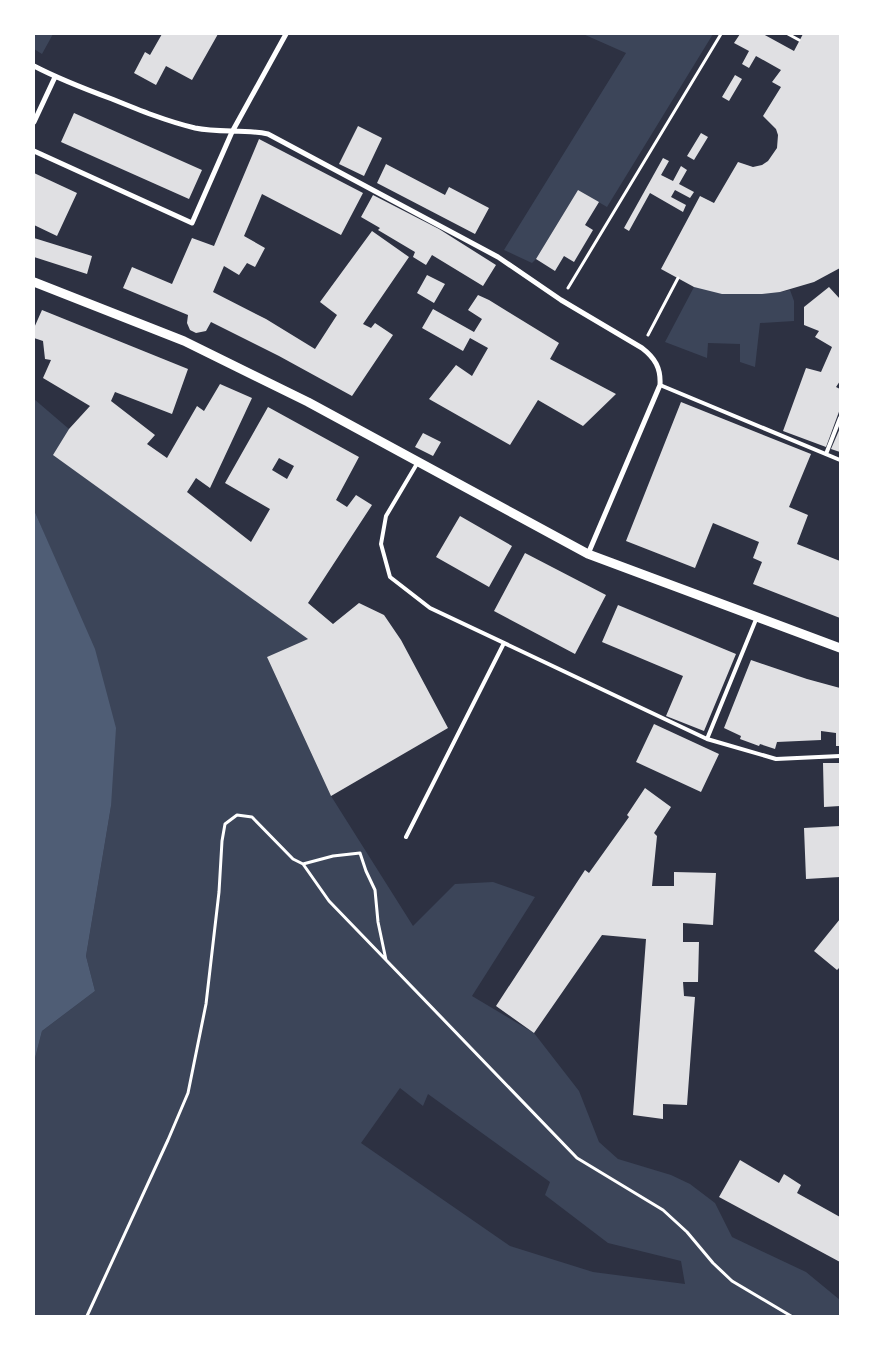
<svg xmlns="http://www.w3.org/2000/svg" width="874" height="1350" font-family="Mulish,sans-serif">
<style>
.green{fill:#3c4559;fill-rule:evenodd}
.water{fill:#4f5d75}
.building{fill:#e0e0e3;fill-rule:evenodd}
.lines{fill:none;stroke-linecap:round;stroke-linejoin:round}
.path{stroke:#fff;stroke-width:3}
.service{stroke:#fff;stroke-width:4}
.minor{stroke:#fff;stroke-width:5}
.tertiary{stroke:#fff;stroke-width:9}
</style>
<rect width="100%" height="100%" fill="#2d3142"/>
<path class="green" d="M34 34H53L42 54 34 49Z
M583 34H713L607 207 578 190 536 259 532 263 504 250 626 53Z
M694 287 780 292 790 290 794 301V321L760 323 755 367 740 362V344L708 343 707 358 665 342Z
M34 399 69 429 54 455 308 639 267 657 331 796 413 926 455 884 493 882 535 897 472 996 534 1033 579 1091 599 1142 618 1159 671 1175 690 1184 715 1203 732 1237 806 1272 840 1300V1316H34V1062L42 1031 95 991 86 956 111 806 63 578 34 510ZM400 1088 423 1106 428 1094 550 1182 545 1195 608 1243 681 1261 685 1284 593 1272 510 1246 361 1143Z"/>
<path class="water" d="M34 510 95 649 116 728 111 806 86 956 95 991 42 1031 34 1062Z"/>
<path class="building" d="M162 34H218L192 80 166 66 156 85 134 73 145 52 150 55Z
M740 34H763L794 51 803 34H840V268L814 282 780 292 762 294H722L694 287 661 269 700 196 714 203 738 162 753 167 762 165 768 161 777 148 778 135 776 129 763 116 781 87 772 82 781 70 756 56 749 68 742 64 749 51 734 43Z
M735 75 742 79 729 101 722 97Z
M74 113 202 170 189 199 61 142Z
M358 126 382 138 364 176 339 164Z
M701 133 708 137 694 160 687 156Z
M259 139 363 193 341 235 262 194 244 236 265 248 255 267 247 263 239 275 224 266 213 292 266 319 315 349 337 315 320 302 372 231 409 257 363 324 371 328 375 323 393 335 352 396 279 356 211 322 206 331 196 333 190 330 187 323 188 315 123 288 132 267 172 284 192 238 214 246Z
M663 158 669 161 661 175 673 181 681 166 687 170 679 184 694 192 690 198 675 190 671 197 686 205 683 212 650 193 629 231 624 228Z
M386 164 445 195 449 187 489 208 475 234 377 183Z
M34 173 77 193 57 236 34 225Z
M578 190 599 202 585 225 593 230 574 262 564 256 555 271 536 259Z
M373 195 439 229 496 265 483 286 432 255 426 265 413 257 415 252 378 230 380 228 361 217Z
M34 238 92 256 87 274 34 257Z
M427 275 445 284 434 303 417 293Z
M829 287 840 299V381L836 387 840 389V409L826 447 783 431 806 368 821 372 832 347 815 337 819 331 804 325V307Z
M478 295 489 300 559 343 550 359 616 394 583 426 538 400 510 445 429 399 456 365 472 376 488 348 470 338 463 351 422 328 433 309 474 332 482 319 468 310Z
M42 310 188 369 172 414 115 392 111 401 155 435 147 444 167 458 197 406 204 411 220 384 252 398 210 488 196 478 187 492 251 542 270 509 225 483 268 407 359 457 336 500 347 507 356 495 372 505 308 603 333 624 359 603 384 615 401 640 448 728 331 796 267 657 308 639 53 455 69 429 90 406 43 378 51 360 45 359 43 341 34 338V328ZM279 458 294 466 287 479 272 470Z
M681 402 811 454 789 507 808 515 797 544 840 561V618L753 584 762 562 753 558 759 542 713 523 695 568 626 541Z
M840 428V452L831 449Z
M423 433 441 442 433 456 415 447Z
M460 516 512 546 489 587 436 557Z
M525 553 606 595 575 654 494 611Z
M618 605 736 654 704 731 666 716 683 676 602 642Z
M751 660 807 679 840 688V746H836V733L821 731V740L777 742 775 749 760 744 759 746 740 739 741 736 724 728Z
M654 724 719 754 701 792 636 762Z
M823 763H840V806L824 807Z
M645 788 671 807 654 833 657 836 652 886H674V872L716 873 713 925 683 923V942H699L698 982H683L684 996 695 997 687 1105 663 1104V1119L633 1115 646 939 602 935 534 1033 496 1006 585 870 589 873 629 817 627 815Z
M840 826V877L806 879 804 828Z
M840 919V967L837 970 814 951Z
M740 1160 779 1183 784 1174 801 1185 797 1193 840 1217V1262L719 1197Z"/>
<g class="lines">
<path class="path" d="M788 34 799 40
M568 288 721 34
M648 335 678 278
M386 960 577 1158 663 1210 687 1232 713 1263 732 1281 791 1316
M87 1316 168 1140 188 1093 206 1004 219 892 222 841 225 824 237 815 252 817 293 859 303 864 333 856 360 853 366 871 375 890 378 922 386 960 329 901 303 864"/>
<path class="service" d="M660 385 840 460
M826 454 840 418
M418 462 386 516 381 544 390 577 430 608 707 739 757 617
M707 739 776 759 840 756
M406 837 504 643"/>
<path class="minor" d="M34 66C59 79 85 89 112 99 139 110 166 121 195 128 219 133 244 129 268 134L498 257 561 300 642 348C655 358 661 368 660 385L588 554
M34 122 55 77
M34 151 192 223 232 132 286 34"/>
<path class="tertiary" d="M34 282 184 341 308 402 588 554 840 648"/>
</g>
<rect width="874" height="1350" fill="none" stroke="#ffffff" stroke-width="70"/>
</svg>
